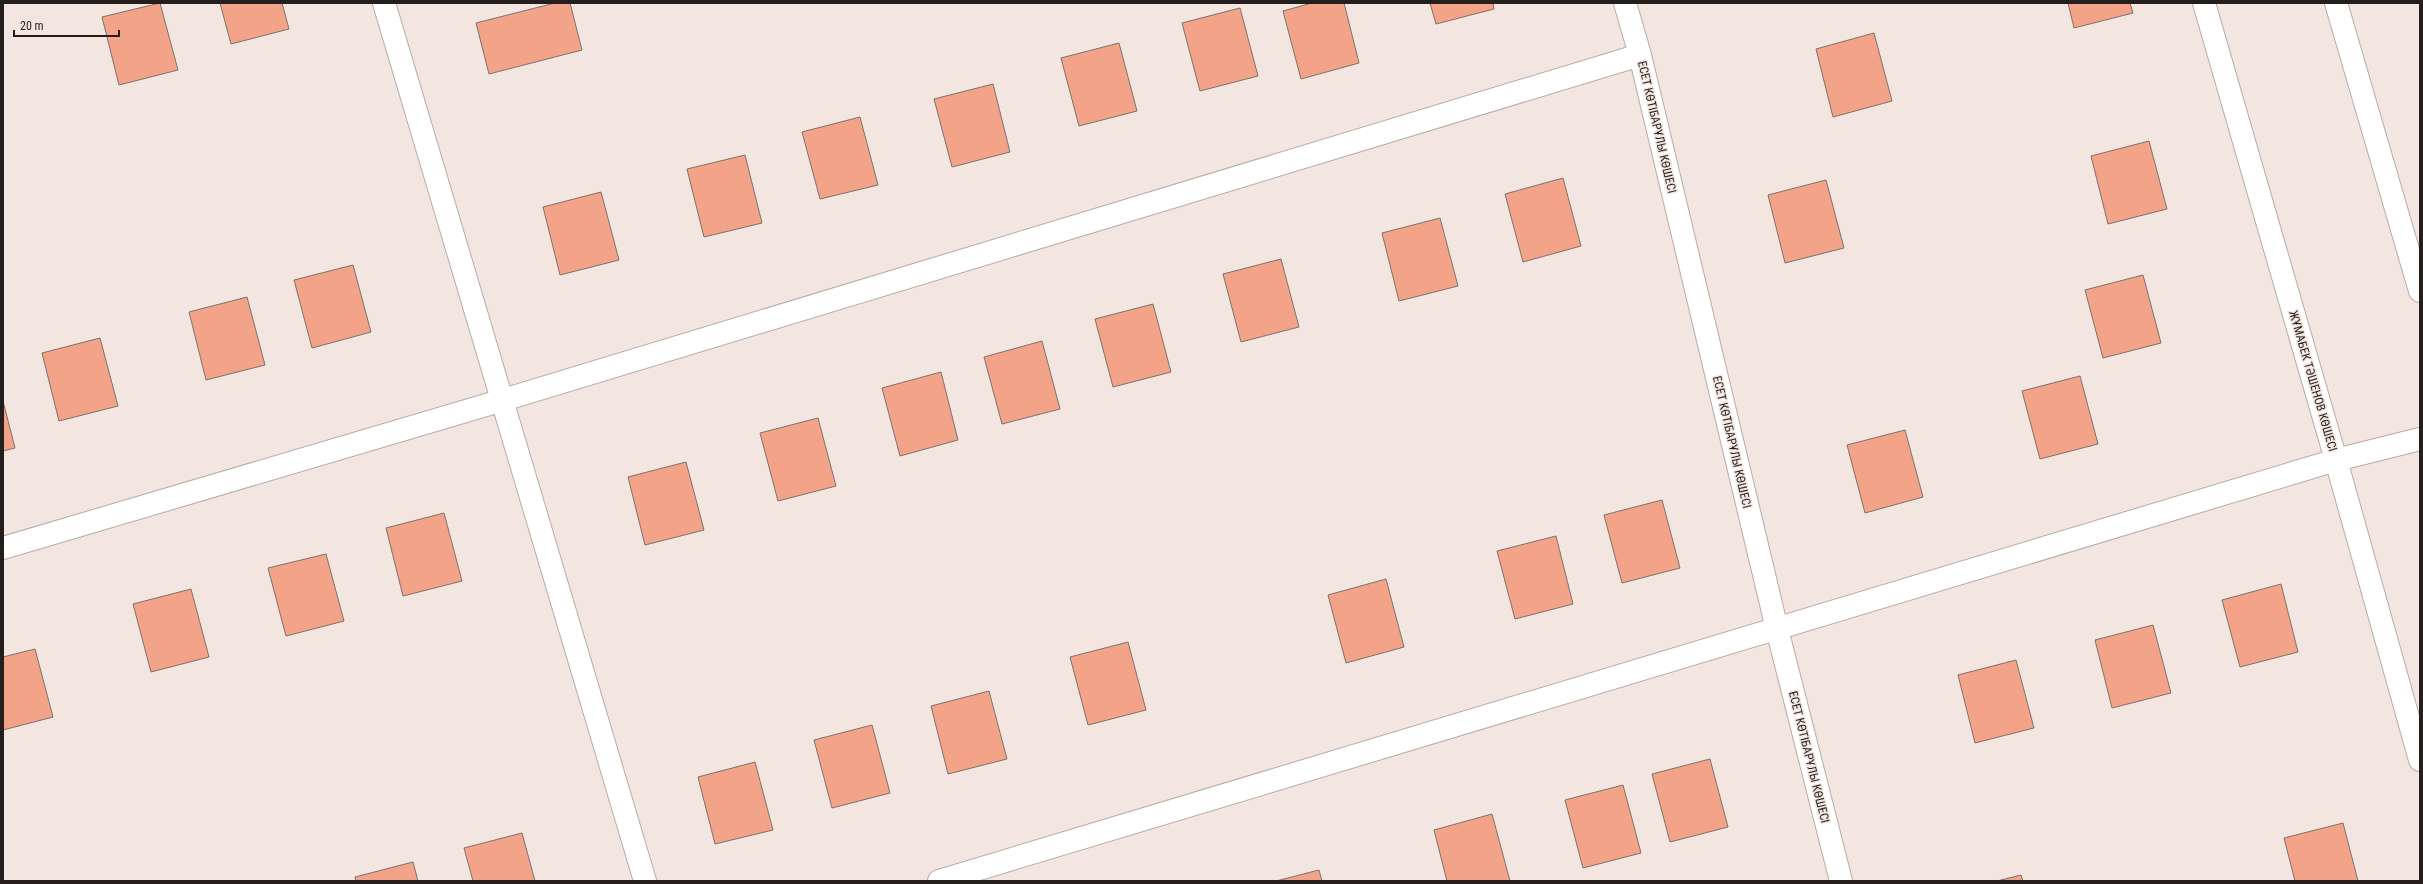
<svg xmlns="http://www.w3.org/2000/svg" width="2423" height="884" font-family="'Roboto Condensed',sans-serif">
<style>
.building{fill:#f3a387;stroke:#7e716c}
.lines{fill:none;stroke-linecap:round;stroke-linejoin:round}
.minor-casing{stroke:#b9aba6;stroke-width:24}
.minor{stroke:#fff;stroke-width:22}
.labels{text-anchor:middle;stroke-width:3;stroke-linejoin:round;paint-order:stroke}
.street-label{font-size:12px;fill:#241f1d;stroke:#f3e5e0}
</style>
<rect width="100%" height="100%" fill="#f3e5e0"/>
<path class="building" d="M160 3 178 70 119 85 102 17Z
M220 3H282L289 29 231 44Z
M555 3H570L582 50 489 74 476 23Z
M1312 3H1344L1359 63 1301 79 1283 11Z
M1430 3H1493L1494 9 1436 24Z
M2068 3H2130L2133 13 2074 28Z
M1240 8 1258 76 1200 91 1182 23Z
M1874 33 1892 101 1833 117 1816 49Z
M1119 43 1137 111 1079 126 1061 58Z
M993 84 1010 152 952 167 934 99Z
M860 117 878 185 820 199 802 132Z
M2149 141 2167 209 2108 224 2091 156Z
M745 155 762 223 704 237 687 169Z
M1563 178 1581 246 1523 262 1505 194Z
M1826 180 1844 248 1785 263 1768 195Z
M601 192 619 260 560 275 543 207Z
M1440 218 1458 286 1399 301 1382 233Z
M1281 259 1299 327 1241 342 1223 274Z
M353 265 371 332 312 348 294 280Z
M2143 275 2161 343 2103 358 2085 290Z
M247 297 265 365 206 380 189 312Z
M1153 304 1171 372 1113 387 1095 319Z
M100 338 118 406 59 421 42 353Z
M1042 341 1060 409 1002 424 984 357Z
M941 372 958 440 900 456 882 388Z
M2080 376 2098 444 2040 459 2022 391Z
M3 401 15 448 3 451Z
M818 418 836 486 778 501 760 433Z
M1905 430 1923 497 1865 513 1847 445Z
M686 462 704 530 645 545 628 477Z
M1662 500 1680 568 1622 583 1604 515Z
M444 513 462 581 403 596 386 528Z
M1556 536 1573 604 1515 619 1497 551Z
M326 554 344 621 286 636 268 568Z
M1386 579 1404 647 1346 663 1328 595Z
M2281 584 2298 652 2240 667 2222 600Z
M191 589 209 657 151 672 133 604Z
M2153 625 2171 693 2112 708 2095 640Z
M1128 642 1146 710 1088 725 1070 657Z
M35 649 53 717 3 730V657Z
M2016 660 2034 728 1975 743 1958 675Z
M989 691 1007 759 948 774 931 706Z
M872 725 890 793 832 808 814 740Z
M1710 759 1728 827 1670 842 1652 774Z
M755 762 773 830 715 844 698 777Z
M1623 785 1641 853 1583 868 1565 800Z
M1492 814 1510 881H1447L1434 830Z
M2343 823 2358 881H2295L2284 838Z
M522 833 535 881H473L464 848Z
M413 862 418 881H356L355 877Z
M1319 870 1322 881H1276Z
M2021 875 2023 881H1997Z"/>
<g class="lines">
<defs>
<path id="minor" d="M384 3 645 881
M1625 3 1640 55 1777 629 1841 881
M2204 3 2336 460 2420 760
M2336 3 2420 291
M3 548 503 400 1640 55
M939 881 2336 460 2420 439"/>
</defs>
<use href="#minor" class="minor-casing"/>
<use href="#minor" class="minor"/>
</g>
<g class="labels">
<g class="street-label">
<text transform="translate(1657 127) rotate(77)" y="4">ЕСЕТ КӨТІБАРҰЛЫ КӨШЕСІ</text>
<text transform="translate(2313 381) rotate(74)" y="4">ЖҰМАБЕК ТӘШЕНОВ КӨШЕСІ</text>
<text transform="translate(1732 442) rotate(77)" y="4">ЕСЕТ КӨТІБАРҰЛЫ КӨШЕСІ</text>
<text transform="translate(1809 757) rotate(76)" y="4">ЕСЕТ КӨТІБАРҰЛЫ КӨШЕСІ</text>
</g>
</g>
<rect width="2423" height="884" fill="none" stroke="#241f1d" stroke-width="8"/>
<path d="M14 30v6h105v-6" fill="none" stroke="#241f1d" stroke-width="2"/>
<text x="20" y="30" font-size="12" fill="#241f1d" stroke="#f3e5e0" stroke-width="3" paint-order="stroke">20 m</text>
</svg>
